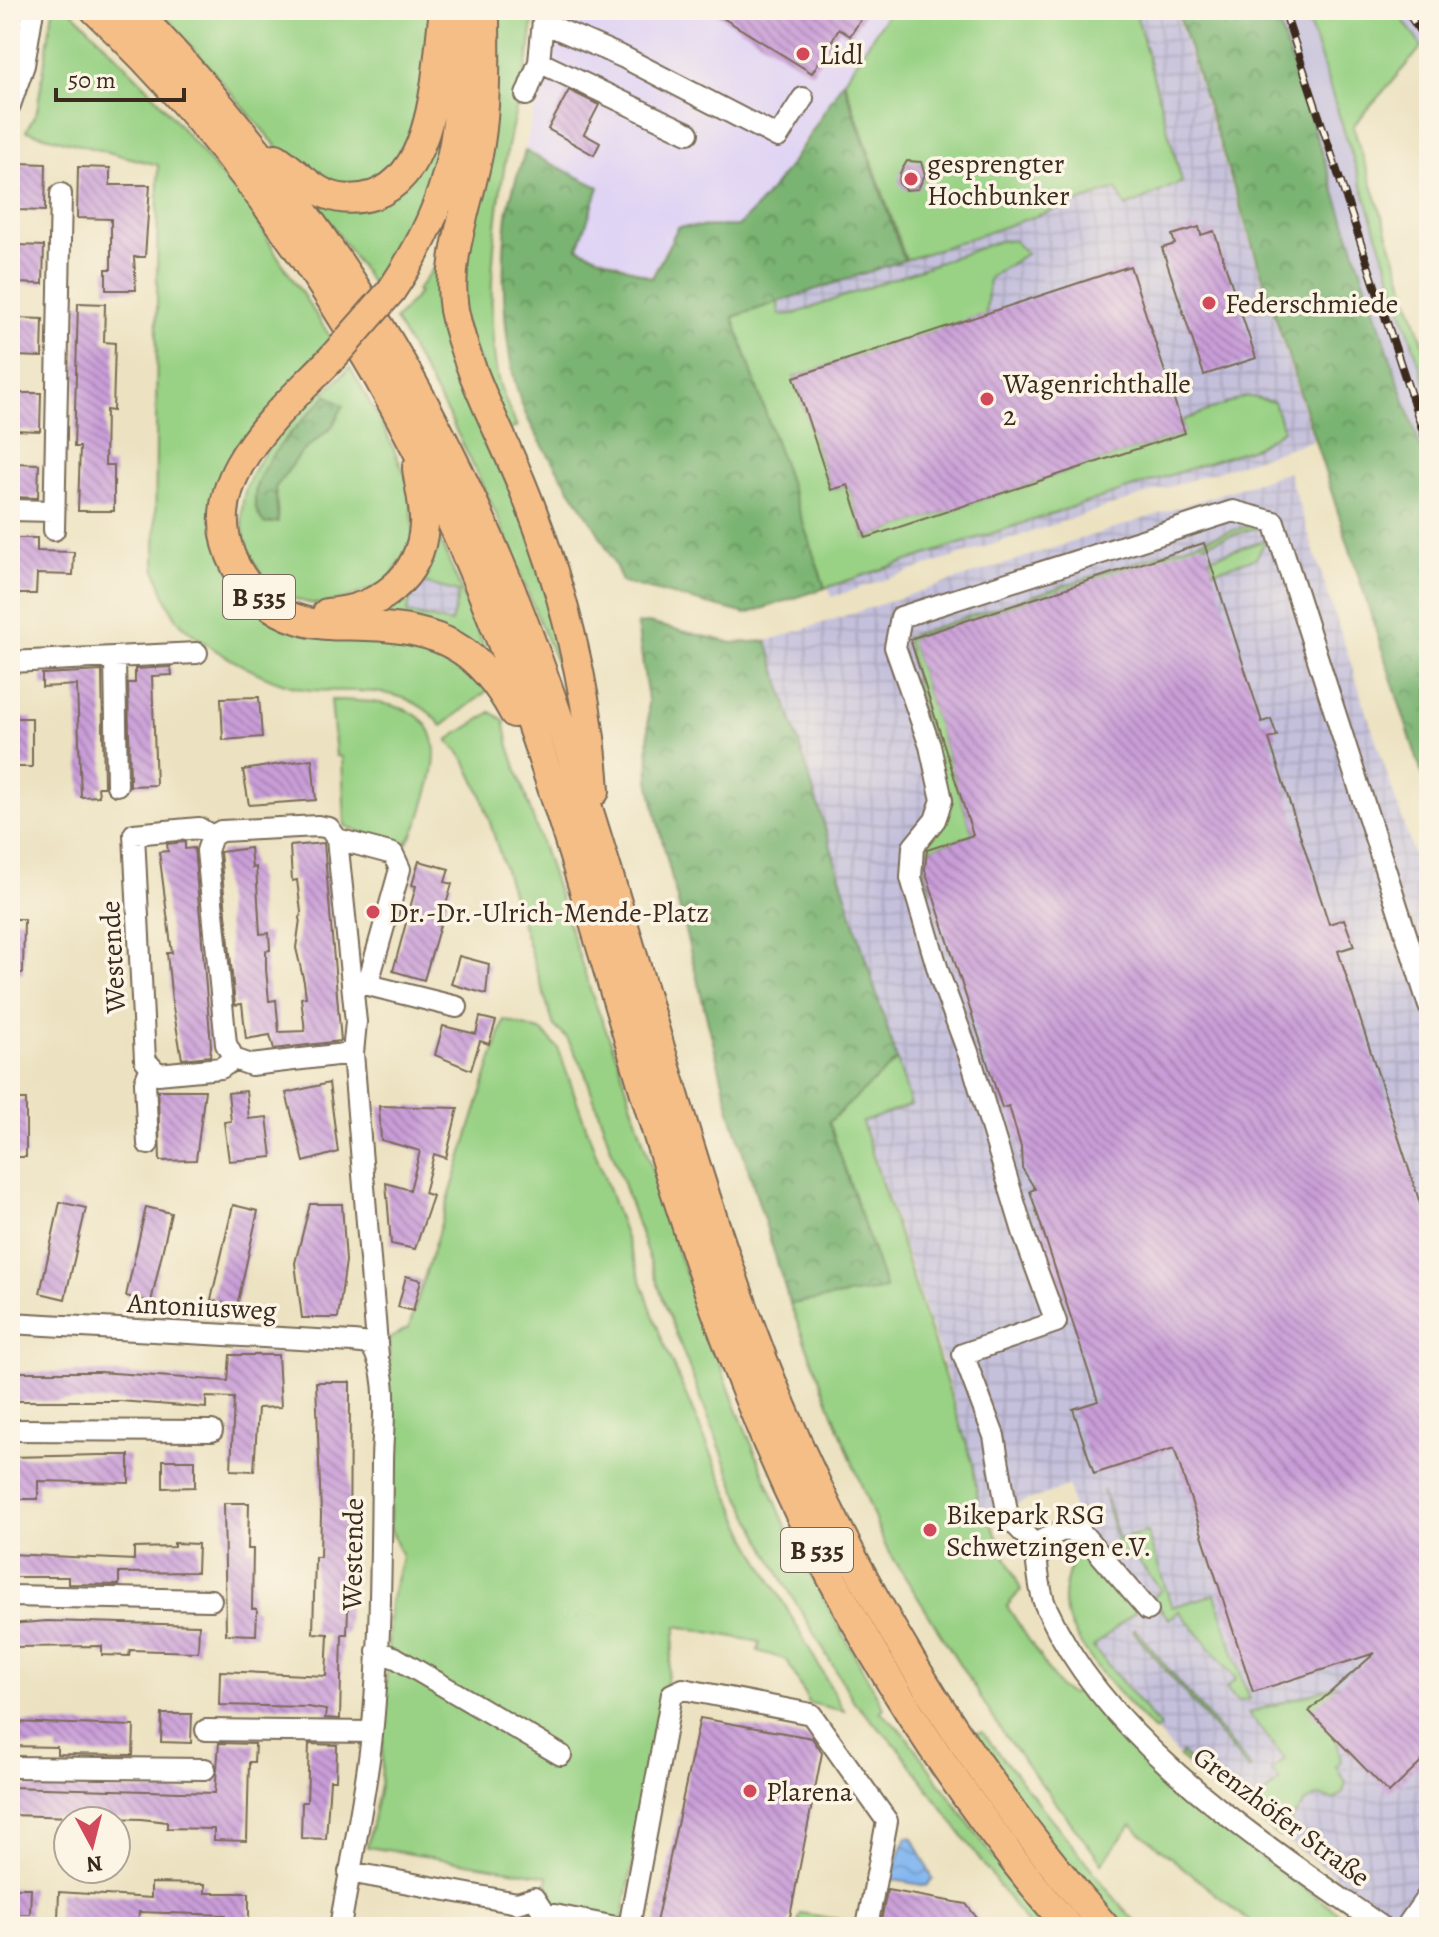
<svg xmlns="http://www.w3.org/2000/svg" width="1439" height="1937" font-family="Alegreya,serif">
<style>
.built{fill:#e0d4f4}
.industrial{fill:url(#industrial-grid)}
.railway{fill:#c4c0db}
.green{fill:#99d285;stroke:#6a7e52;stroke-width:2;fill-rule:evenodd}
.forest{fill:url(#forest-crowns);stroke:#5a6f48;stroke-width:2}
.water{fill:url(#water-waves);stroke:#5e7087;stroke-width:2}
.building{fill:url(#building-back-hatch)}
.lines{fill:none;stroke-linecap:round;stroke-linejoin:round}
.minor-casing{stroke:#796a57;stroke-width:24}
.highway-casing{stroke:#796a57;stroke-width:32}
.minor{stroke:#fff;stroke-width:20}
.highway{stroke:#f6be87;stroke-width:28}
.rail-casing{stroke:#3b2a1e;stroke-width:8}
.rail{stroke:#fcf5e5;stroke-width:5;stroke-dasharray:15;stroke-linecap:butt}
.highway-bridge-casing{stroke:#796a57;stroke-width:32;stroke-linecap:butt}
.highway-bridge{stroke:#f6be87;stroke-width:28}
.poi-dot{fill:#d1495b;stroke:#fcf5e5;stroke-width:3}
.labels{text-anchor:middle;stroke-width:7;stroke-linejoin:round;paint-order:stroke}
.shield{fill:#fcf5e5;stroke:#75675a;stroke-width:2}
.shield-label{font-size:26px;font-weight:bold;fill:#3b2a1e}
.poi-label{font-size:28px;fill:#3b2a1e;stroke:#fcf5e5;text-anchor:start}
.street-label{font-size:28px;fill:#3b2a1e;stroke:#fcf5e5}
</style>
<defs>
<pattern id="industrial-grid" width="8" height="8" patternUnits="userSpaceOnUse" patternTransform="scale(2)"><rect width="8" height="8" fill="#c4c0db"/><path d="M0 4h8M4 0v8" fill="none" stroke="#a9a5bc"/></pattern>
<pattern id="forest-crowns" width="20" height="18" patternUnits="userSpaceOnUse" patternTransform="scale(2)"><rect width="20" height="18" fill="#7ab472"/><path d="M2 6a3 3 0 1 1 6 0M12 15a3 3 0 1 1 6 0" fill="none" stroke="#65935d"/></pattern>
<pattern id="water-waves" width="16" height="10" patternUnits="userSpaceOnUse" patternTransform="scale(2)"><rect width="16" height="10" fill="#81b6f0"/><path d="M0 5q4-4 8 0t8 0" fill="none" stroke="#6b94c2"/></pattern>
<pattern id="building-back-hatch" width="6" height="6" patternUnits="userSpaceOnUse" patternTransform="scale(2)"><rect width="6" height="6" fill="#c99dd8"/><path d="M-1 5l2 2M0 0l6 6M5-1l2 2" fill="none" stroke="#a480af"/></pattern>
</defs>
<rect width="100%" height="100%" fill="#fcf5e5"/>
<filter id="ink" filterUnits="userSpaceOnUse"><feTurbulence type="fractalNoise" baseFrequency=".0125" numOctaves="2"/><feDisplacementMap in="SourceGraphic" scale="16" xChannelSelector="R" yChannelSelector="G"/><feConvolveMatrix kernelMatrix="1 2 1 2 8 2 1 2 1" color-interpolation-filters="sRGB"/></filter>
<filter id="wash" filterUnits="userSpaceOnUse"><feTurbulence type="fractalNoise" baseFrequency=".006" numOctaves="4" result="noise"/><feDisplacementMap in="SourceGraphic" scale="32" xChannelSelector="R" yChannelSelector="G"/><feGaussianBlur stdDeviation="1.8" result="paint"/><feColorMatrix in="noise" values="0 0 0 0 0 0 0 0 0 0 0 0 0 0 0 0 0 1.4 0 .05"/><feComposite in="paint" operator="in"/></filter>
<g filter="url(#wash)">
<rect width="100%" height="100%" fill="#ece2c1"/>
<path class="built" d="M558 10H888L781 176 757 206 738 225 677 226 651 276 579 247 599 187 525 149Z"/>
<path class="industrial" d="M892 10H1175L1313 440 832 597 735 318 904 260 844 80Z
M1288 472 1429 902V1927H1408L1234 1804 1179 1757 1100 1668 1071 1629 1064 1605 1078 1542 1068 1516 1074 1515 1069 1486 985 1515 979 1510 973 1464 944 1366 863 1121 911 1105 767 641Z
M415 581 459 592 451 624 407 613Z"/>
<path class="railway" d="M1275 10H1305L1306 16 1429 394V473Z
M1396 10H1429V56L1422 47Z"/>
<path class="green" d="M53 10H71L151 91 231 188 237 184 275 252 333 341 230 465 244 594 444 646 492 687 442 726C408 683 359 693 312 690 274 687 209 650 181 624 169 612 162 585 155 569L158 165 26 131 37 111Z
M160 10H437L419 129 403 166 347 192 279 149Z
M496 10H533C533 51 520 91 511 131 496 206 485 293 496 369 499 389 509 408 517 427L504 432 459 308Z
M890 10H1135L1182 182 1126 207 1116 189 906 260 844 80Z
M1305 10H1396L1422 47 1353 126 1429 361V394Z
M455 84 432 206 376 290 315 200 373 203Z
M1013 240 1027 253 989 278 986 314 794 377 831 490 848 485 866 538 1184 433 1181 421 1246 396 1274 402 1283 430 1256 447 825 588 733 317 778 302 779 315 794 314 999 241Z
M443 256 540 558 573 705 495 511 451 420 395 320 419 293 417 290Z
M350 367 383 426 409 483 414 538 387 583C370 588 333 606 317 604 260 599 229 535 247 485 261 447 296 417 322 389L326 392ZM327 396 332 427 301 453 275 488 278 515 256 487 271 457Z
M433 522 489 659 365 614ZM415 581 459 592 451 623 407 613Z
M1253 524 1261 526 910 639 973 835 919 853 931 891 922 894 914 857 943 816 906 637Z
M1266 540 1256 558 1213 571 1209 558Z
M331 700C400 701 455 708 428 792 421 813 419 830 403 847L345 826 342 757 336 756Z
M491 712 504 720 509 746 592 995 618 1060 678 1253 738 1412 792 1541 884 1708 880 1712 903 1732 1044 1927H1029L900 1750 855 1703 779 1574 737 1491 665 1305 584 1070 567 1038 554 1026 481 794 465 760 448 740Z
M504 1020 543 1032 558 1048 663 1342 748 1539 844 1711 809 1703 787 1660 758 1651 760 1642 677 1626 622 1921 545 1908 548 1876 367 1847 381 1781 390 1603 402 1557 390 1527 389 1339 409 1327Z
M897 1060 911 1105 862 1122 973 1464 980 1518 989 1519 1021 1590 1007 1606 1060 1688 1070 1694 1083 1691 1174 1795 1358 1927H1256L1131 1825 1102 1863 1004 1735 885 1545 790 1304 885 1289 829 1122Z
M1103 1489 1119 1539 1147 1532 1172 1607 1215 1594 1249 1699 1238 1702 1226 1688 1236 1679 1179 1611 1169 1619 1152 1599 1161 1590 1129 1550 1121 1557Z
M1078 1542 1137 1610 1093 1647 1160 1727 1155 1732C1128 1703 1067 1643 1064 1602 1063 1583 1073 1561 1078 1542Z
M1135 1629 1251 1768 1249 1770 1133 1631Z
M1348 1682 1333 1722 1341 1761 1336 1766 1346 1783 1343 1793 1334 1800 1319 1796 1304 1803 1279 1837 1179 1757 1182 1753 1193 1765 1202 1758 1239 1799 1242 1796 1251 1806 1280 1781 1272 1771 1285 1759 1248 1713Z
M982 1732 1122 1907 1141 1927H1114L969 1735Z
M801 1913 860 1923 859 1927 798 1922Z"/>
<path class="forest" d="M1177 10H1274L1419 443 1429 475V796Z
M843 81 904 260 733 317 825 588 746 614 622 582C600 522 556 476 528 419 503 368 500 272 507 216 510 194 519 172 525 151L599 187 578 248 652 278 678 227 738 226C782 185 811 132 843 81Z
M327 395 343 406 332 427 301 453 275 488 278 522 265 524C228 484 301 424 327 395Z
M648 623 733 643 767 641 897 1060 829 1122 886 1289 790 1304 730 1110 657 819 649 780 648 700 637 624Z"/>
<path class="water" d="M907 1837 913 1838 933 1879 927 1886 888 1879Z"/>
<g id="blocks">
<path class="building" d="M710 10H867L850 36 839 29 812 73Z
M569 90 599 105 584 134 600 143 594 155 548 129Z
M907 161 921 162 925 175 918 189 906 190 899 183 900 173Z
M19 163 46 164 45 211 18 210Z
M78 167 110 168V185H150L145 257H134L136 290H106V269H111V219L77 218Z
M1199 227 1201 235 1214 231 1256 358 1204 375 1162 248 1175 244 1172 235Z
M17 245 44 246 43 284 16 283Z
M1130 266 1185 433 866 538 848 485 831 490 794 377Z
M78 303 105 304 104 342 115 343 113 411 106 410 105 465H114V511H78L80 447H74Z
M16 318 43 319 42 357 15 356Z
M14 393H41L40 431 13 430Z
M12 463 39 464 38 498 11 497Z
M10 538H37V551L74 552 73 575 37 574 36 594H10Z
M1204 543 1262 722 1271 719 1277 736 1269 739 1329 924 1344 919 1354 946 1338 951 1429 1231V1755L1389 1793 1309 1711 1375 1653 1253 1692 1174 1448 1094 1474 1073 1409 1098 1401 1030 1191 1035 1189 1022 1168 1021 1147 1009 1106 1002 1108 925 870 927 850 973 835 910 639Z
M171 667 172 675 152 676 156 785 130 786 128 683H135V669Z
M102 671 104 787H98L99 796 81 797 77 685 42 687V674Z
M259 697 262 737 223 740 221 698Z
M10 718H32V767H10Z
M312 759 316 800 249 805 243 770Z
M185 842V849L194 848 211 1045 210 1056 182 1059 172 1002 167 953H172L159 852 168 851 167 844Z
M324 843 341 1041 274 1049 270 1035 246 1039 242 1004 235 1005 220 852 250 848 252 868 256 867 260 934 269 933 270 950 266 951V969L269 1001 276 1000 279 1032 305 1031 301 998 306 997 304 982 296 948 301 912 297 880 292 881 290 846Z
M419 861 449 869 445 882 452 884 424 980 393 971 416 886 412 885Z
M10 919H24L23 973H10Z
M459 956 489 964 486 994 451 984Z
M480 1017 496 1021 489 1044 480 1041 471 1070 435 1055 443 1026 476 1034Z
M329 1083 338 1152 304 1162 286 1093Z
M158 1090H205L196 1160 160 1161Z
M246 1091 249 1119 267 1117 272 1157 229 1161 224 1122 231 1121 228 1093Z
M10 1100H26V1157H10Z
M379 1106 458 1108 446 1158 434 1154 424 1193 433 1196 415 1249 391 1244 386 1183 410 1190 420 1151 381 1140Z
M60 1202 86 1208 65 1299 40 1293Z
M310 1204H342L346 1261 338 1318H302L295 1263Z
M233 1205 258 1211 237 1306 211 1300Z
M146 1207 171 1213 151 1302 126 1296Z
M406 1276 421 1280 413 1311 398 1307Z
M230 1355H278L281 1407 258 1408 254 1471 231 1470 234 1398 206 1397V1408L120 1401H15V1372H99L228 1381Z
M316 1382H350L349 1587 347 1634H342L340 1719 325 1718 326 1710 308 1707 219 1705 220 1671 326 1676 328 1634 313 1633 315 1557H320L321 1514Z
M100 1455H129V1483L38 1481V1499H10V1457Z
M163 1460H195V1487L163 1488Z
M224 1503H249L248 1549H253L252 1609H257L256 1635 226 1634Z
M174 1543 198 1544 197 1572 119 1573V1585L68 1584V1577H10V1554L134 1560V1548L174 1547Z
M47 1621 199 1625 198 1652 130 1650 129 1656 102 1655V1646L10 1647V1624Z
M162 1714H192L191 1743 161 1742Z
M700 1718 812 1738 822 1753 788 1927H655Z
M10 1722 134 1726 133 1755 57 1754V1747L10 1746Z
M219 1743 255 1744 254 1762H249L247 1841 214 1840V1829L167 1828V1822L141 1819 10 1815V1787L215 1793Z
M309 1744 337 1745 336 1780H330L326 1839 301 1838 302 1802H307Z
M151 1883 205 1884V1893H249V1922H226V1915L139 1912 138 1923 58 1919 59 1892 151 1898Z
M10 1888H31L30 1914H10Z
M887 1890 966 1904 984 1927H880Z"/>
</g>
</g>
<g filter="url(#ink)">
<use href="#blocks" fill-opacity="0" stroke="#796a57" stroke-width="2"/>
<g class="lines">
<defs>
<path id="minor" d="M544 23 625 58 778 137 803 98
M539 62 688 133
M526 95 539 62 544 10
M10 105 24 65 33 10
M10 510 54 511
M54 530 61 194
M115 657 117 785
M10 662 197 653
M212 836 207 851 226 1044 234 1059
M337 839 356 1022 353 1053 378 1356
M356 982 457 1007
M353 1053 251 1065 234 1059 221 1068 158 1074 145 1060 134 834 199 828 212 836 221 831 318 826 329 828 337 839 393 854 400 869 368 983
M148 1144 145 1082 151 1067
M10 1323 353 1342 370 1344C392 1374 382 1426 382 1463 381 1553 381 1645 372 1735 365 1800 351 1863 340 1927
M10 1430 212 1431
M1034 1544 1008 1517 994 1436 963 1354 1056 1322 1025 1238 972 1063 940 977 911 878 913 847 935 820 942 800 930 746 895 647 901 617 1233 511 1274 522 1429 1006
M1034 1544C1038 1564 1038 1591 1047 1609 1109 1745 1264 1844 1382 1927
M1034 1544 1063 1530 1081 1532 1148 1610
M10 1596 211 1600
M377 1651 396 1658 561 1755
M206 1730 372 1732
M10 1767 205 1769
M349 1872 517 1903 534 1898 544 1913 616 1927
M629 1927 672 1694 683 1689 811 1714 887 1821 867 1927
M1406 1927 1429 1894"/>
<path id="highway" d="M95 10C290 195 431 438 519 690 602 923 656 1166 748 1396 825 1590 933 1768 1068 1927
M134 10C273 154 390 320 473 502 600 777 654 1078 763 1360 844 1568 959 1759 1105 1927
M485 10C485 54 487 99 480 143 472 198 445 254 454 310 465 367 500 431 522 485 561 580 589 689 595 791
M276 158C293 169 307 186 326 194 341 200 358 200 374 195 437 173 436 66 444 10
M391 291C458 192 461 125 463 10
M333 357C281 412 191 481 236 567 249 592 272 612 300 620 321 627 344 625 366 626 440 628 479 648 514 713
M327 613C378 610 421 578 424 525 425 506 419 487 417 468"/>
</defs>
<use href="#minor" class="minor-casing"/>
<use href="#highway" class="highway-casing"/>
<use href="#minor" class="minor"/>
<use href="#highway" class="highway"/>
<defs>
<path id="rail" d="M1284 10 1429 450
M1406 10 1429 45"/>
</defs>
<use href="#rail" class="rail-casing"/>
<use href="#rail" class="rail"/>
<defs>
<path id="highway-bridge" d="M333 357 391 291"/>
</defs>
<use href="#highway-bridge" class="highway-bridge-casing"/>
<use href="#highway-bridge" class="highway-bridge"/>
</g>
</g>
<g class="poi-dot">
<circle cx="803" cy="54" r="8"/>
<circle cx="911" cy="179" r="8"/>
<circle cx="1209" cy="303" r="8"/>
<circle cx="987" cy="399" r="8"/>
<circle cx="373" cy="912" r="8"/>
<circle cx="930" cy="1530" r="8"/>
<circle cx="750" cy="1791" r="8"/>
</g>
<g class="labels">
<g class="shield">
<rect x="223" y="575" width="72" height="44" rx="6"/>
<rect x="781" y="1528" width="72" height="44" rx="6"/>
</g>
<g class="shield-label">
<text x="259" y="606">B 535</text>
<text x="817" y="1559">B 535</text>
</g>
<g class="poi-label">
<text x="819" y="64">Lidl</text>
<text x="927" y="173">gesprengter<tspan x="927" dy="32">Hochbunker</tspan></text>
<text x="1225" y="313">Federschmiede</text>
<text x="1003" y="393">Wagenrichthalle<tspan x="1003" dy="32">2</tspan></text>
<text x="389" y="922">Dr.-Dr.-Ulrich-Mende-Platz</text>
<text x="946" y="1524">Bikepark RSG<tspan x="946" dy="32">Schwetzingen e.V.</tspan></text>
<text x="766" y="1801">Plarena</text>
</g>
<g class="street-label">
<text transform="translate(112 957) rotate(-93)" y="10">Westende</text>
<text transform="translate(202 1306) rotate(3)" y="10">Antoniusweg</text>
<text transform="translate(352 1554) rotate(-89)" y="10">Westende</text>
<text transform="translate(1282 1816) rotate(37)" y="10">Grenzhöfer Straße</text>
</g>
</g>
<rect width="1439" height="1937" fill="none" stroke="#fcf5e5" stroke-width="40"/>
<g transform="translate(92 1845) rotate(173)"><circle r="38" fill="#fcf5e5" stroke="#afa495" stroke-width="2"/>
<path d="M0-6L14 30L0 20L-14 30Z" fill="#d1495b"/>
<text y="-12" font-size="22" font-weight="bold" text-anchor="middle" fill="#3b2a1e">N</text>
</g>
<path d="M56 88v12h128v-12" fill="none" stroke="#3b2a1e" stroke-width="4"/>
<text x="68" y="88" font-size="24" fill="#3b2a1e" stroke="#fcf5e5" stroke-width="6" paint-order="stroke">50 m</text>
</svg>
